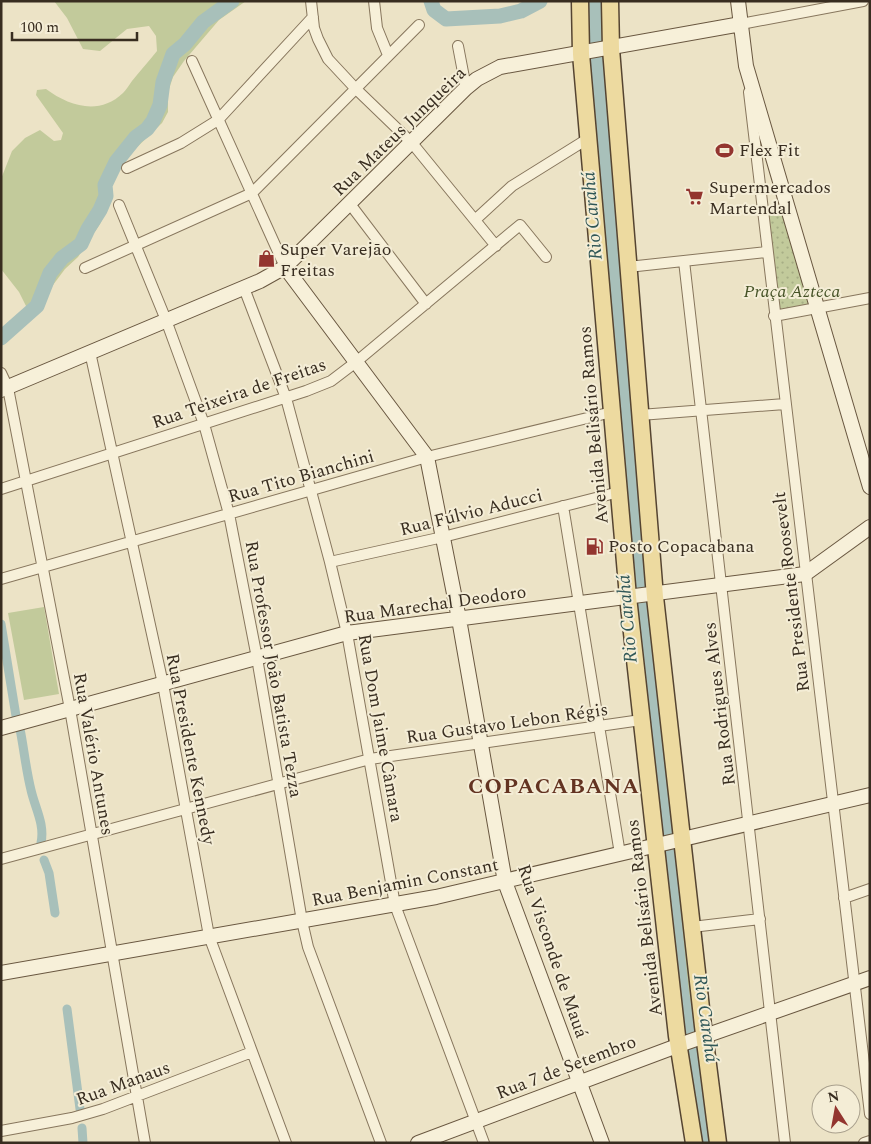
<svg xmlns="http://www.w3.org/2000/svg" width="871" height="1144" font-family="Spectral,serif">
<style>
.green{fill:#c2ca9b}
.park{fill:url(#park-dots)}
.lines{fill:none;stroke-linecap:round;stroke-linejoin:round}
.stream{stroke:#6e8e88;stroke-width:2.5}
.canal{stroke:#a8c0ba;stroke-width:9}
.river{stroke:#a8c0ba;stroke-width:15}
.street-casing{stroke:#87765d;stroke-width:12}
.secondary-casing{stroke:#695740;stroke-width:16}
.primary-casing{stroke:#554431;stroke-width:19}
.street{stroke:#f7f0d9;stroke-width:10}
.secondary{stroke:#f7f0d9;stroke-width:14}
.primary{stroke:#eddaa0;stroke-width:16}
.labels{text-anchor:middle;stroke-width:4;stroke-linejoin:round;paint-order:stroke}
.street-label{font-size:18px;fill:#382d20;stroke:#f4edd6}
.poi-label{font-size:18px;fill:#382d20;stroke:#f4edd6;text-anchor:start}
.park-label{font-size:18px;font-style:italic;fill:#465327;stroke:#f4edd6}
.water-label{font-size:19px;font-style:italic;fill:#305757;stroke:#f4edd6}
.district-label{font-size:22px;font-weight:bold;letter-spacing:1px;fill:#633321;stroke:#f4edd6}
</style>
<defs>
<pattern id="park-dots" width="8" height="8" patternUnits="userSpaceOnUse" patternTransform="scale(1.25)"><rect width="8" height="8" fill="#c2ca9b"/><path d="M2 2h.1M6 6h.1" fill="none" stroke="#a7ae85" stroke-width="1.8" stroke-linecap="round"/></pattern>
</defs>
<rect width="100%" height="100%" fill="#ece3c6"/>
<path class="green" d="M54 1H246L219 20 184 61 173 77 168 92V112L162 123 130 154 118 171 109 190 106 212 100 224 78 257 65 269 53 285 36 315 29 312 19 292 1 269V179L12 151 25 138 40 130 54 141 61 140 63 133 36 95 37 90 46 89C69 106 99 116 123 93 126 90 129 85 132 81 140 71 149 61 157 51L156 36 149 26 127 29 100 51 83 49 67 18Z
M588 1H603L605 42 590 44Z
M607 56 647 583 631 585 588 58Z
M647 595 674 835 658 838 631 597Z
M44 607 59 694 24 700 8 613Z
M674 847 675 848 696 1027 694 1030 685 1033 662 849Z
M698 1047 712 1143H698L683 1049Z"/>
<path class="park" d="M788 209 817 308 774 316 763 214Z"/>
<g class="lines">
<path class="stream" d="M697 1123 703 1121"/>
<path class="canal" d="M1 624 16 716
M20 729C24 749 26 770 31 790 35 808 45 824 41 843
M44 860 49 873 55 913
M67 1009 80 1109
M82 1128 83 1143"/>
<path class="river" d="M431 1 434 10 446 19 500 16 521 11 540 1
M597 1 595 32 658 757 681 989 706 1143
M1 338 37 306 50 273 62 258 81 244 88 229 100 210 106 196 105 185 116 162 136 137 147 129 153 121 160 105 163 82 173 54 185 44 203 22 232 1"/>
<defs>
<path id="street" d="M311 1 314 28 318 39 328 59 355 88 412 143 496 246
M374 1 377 28 388 55
M741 24 863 1
M458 46 466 88
M192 61 285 267
M749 92 870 1114
M127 168 181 143 218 120 313 17
M350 204 426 304
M119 205 166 320 204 424 229 514 257 658 302 921 308 947 381 1143
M475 220 512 186 589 138
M684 261 785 1143
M628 267 767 252
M85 268 252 193 419 25
M244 288 286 398 330 562 347 633 395 905 484 1143
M774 316 870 298
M90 352 163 684 209 936 286 1143
M1 373 8 388 70 709 145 1143
M640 415 785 404
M1 489 306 391 331 381 356 362 520 225 546 257
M563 506 620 854
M330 562 443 537 619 492
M1 579 427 457 612 412
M1 859 370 759 641 720
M844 898 870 889
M692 927 760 919
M1 1131 72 1118 103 1109 252 1052
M864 1143 870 1141"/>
<path id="secondary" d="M738 1 746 66 870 487
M285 267 427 457 459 619 505 882 602 1143
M1 390 260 281 285 267 466 88 477 79 500 67 741 24
M1 728 347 633 805 574 870 527
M1 973 436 897 870 795
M418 1143 685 1043 870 978"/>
<path id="primary" d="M580 1 581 54 628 597 677 1036 694 1143
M610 1 611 49 655 597 703 1026 718 1143"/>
</defs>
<use href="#street" class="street-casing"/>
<use href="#secondary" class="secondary-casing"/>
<use href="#primary" class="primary-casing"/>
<use href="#street" class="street"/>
<use href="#secondary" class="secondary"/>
<use href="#primary" class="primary"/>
</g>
<defs>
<symbol id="stadium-bare" viewBox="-9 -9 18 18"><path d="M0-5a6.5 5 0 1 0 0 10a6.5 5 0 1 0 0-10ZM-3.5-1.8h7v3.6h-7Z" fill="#93352f" stroke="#f4edd6" stroke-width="2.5" paint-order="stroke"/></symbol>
<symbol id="supermarket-bare" viewBox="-9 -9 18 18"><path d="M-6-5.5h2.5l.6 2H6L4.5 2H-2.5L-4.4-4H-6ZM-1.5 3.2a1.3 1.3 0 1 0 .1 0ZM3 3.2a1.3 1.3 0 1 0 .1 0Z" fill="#93352f" stroke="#f4edd6" stroke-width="2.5" paint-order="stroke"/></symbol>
<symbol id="shop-bare" viewBox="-9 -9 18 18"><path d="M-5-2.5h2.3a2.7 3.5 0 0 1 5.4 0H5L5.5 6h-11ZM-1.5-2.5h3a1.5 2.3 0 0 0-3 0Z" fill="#93352f" stroke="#f4edd6" stroke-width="2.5" paint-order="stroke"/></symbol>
<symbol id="fuel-bare" viewBox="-9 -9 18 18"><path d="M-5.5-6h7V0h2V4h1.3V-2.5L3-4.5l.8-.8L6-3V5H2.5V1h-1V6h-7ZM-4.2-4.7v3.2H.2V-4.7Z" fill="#93352f" stroke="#f4edd6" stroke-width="2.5" paint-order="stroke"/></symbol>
</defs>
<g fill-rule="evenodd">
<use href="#stadium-bare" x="712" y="138" width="25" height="25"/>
<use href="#supermarket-bare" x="682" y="184" width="25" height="25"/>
<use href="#shop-bare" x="254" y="246" width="25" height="25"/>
<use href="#fuel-bare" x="582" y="534" width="25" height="25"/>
</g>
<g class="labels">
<g class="street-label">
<text transform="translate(399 131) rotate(-44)" y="6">Rua Mateus Junqueira</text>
<text transform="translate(239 393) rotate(-19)" y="6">Rua Teixeira de Freitas</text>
<text transform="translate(593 425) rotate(-95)" y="6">Avenida Belisário Ramos</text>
<text transform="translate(301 476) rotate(-16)" y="6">Rua Tito Bianchini</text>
<text transform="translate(471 512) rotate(-14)" y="6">Rua Fúlvio Aducci</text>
<text transform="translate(791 592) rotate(-97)" y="6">Rua Presidente Roosevelt</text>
<text transform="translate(435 604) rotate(-8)" y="6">Rua Marechal Deodoro</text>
<text transform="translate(274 669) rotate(80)" y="6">Rua Professor João Batista Tezza</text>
<text transform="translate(719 704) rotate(-97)" y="6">Rua Rodrigues Alves</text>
<text transform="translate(507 723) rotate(-8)" y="6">Rua Gustavo Lebon Régis</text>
<text transform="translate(381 728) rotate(80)" y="6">Rua Dom Jaime Câmara</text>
<text transform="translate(191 749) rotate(79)" y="6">Rua Presidente Kennedy</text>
<text transform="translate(94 754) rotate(80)" y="6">Rua Valério Antunes</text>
<text transform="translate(405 882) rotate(-11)" y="6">Rua Benjamin Constant</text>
<text transform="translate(644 918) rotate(-97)" y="6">Avenida Belisário Ramos</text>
<text transform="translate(553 951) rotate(71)" y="6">Rua Visconde de Mauá</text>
<text transform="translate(566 1067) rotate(-21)" y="6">Rua 7 de Setembro</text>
<text transform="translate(123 1083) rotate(-20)" y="6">Rua Manaus</text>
</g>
<g class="poi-label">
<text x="739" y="156">Flex Fit</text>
<text x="709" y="193">Supermercados<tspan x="709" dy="21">Martendal</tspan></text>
<text x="280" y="255">Super Varejão<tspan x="280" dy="21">Freitas</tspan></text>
<text x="608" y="552">Posto Copacabana</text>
</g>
<g class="park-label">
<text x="792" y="297">Praça Azteca</text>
</g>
<g class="water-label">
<text transform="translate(591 216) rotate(-95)" y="7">Rio Carahá</text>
<text transform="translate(626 619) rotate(-95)" y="7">Rio Carahá</text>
<text transform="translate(707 1018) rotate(82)" y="7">Rio Carahá</text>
</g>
<g class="district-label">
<text x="554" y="793">COPACABANA</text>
</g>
</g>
<rect width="871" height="1144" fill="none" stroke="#382d20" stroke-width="5"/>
<g transform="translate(836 1109) rotate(349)"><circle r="24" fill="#f4edd6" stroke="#a9a08d"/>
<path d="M0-4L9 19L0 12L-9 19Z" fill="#93352f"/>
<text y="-8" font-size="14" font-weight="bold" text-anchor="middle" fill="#382d20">N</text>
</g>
<path d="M12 32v8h125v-8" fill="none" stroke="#382d20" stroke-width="2.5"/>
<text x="20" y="32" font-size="15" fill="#382d20" stroke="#f4edd6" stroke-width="4" paint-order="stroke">100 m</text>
</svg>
